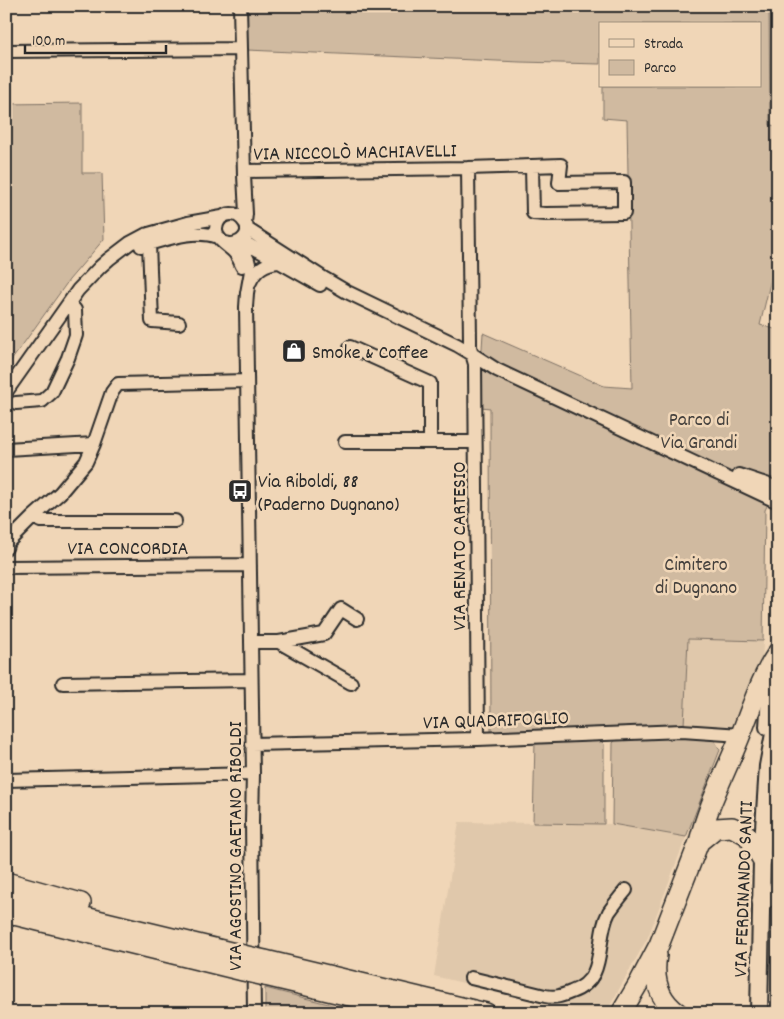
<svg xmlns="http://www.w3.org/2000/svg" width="784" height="1019" font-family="Dekko,sans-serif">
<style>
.built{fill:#e0c8ab}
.green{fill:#d0baa0;stroke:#7e7266}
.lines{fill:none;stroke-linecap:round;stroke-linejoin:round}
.minor-casing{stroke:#2b2b2b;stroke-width:16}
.major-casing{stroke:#2b2b2b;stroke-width:20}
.highway-casing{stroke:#2b2b2b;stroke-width:22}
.minor{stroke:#f0d6b7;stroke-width:12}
.major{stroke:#f0d6b7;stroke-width:16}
.highway{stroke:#f0d6b7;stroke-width:19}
.highway-bridge-casing{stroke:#2b2b2b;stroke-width:22;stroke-linecap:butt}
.highway-bridge{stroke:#f0d6b7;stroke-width:19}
.labels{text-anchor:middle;stroke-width:5;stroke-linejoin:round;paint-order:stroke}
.street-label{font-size:20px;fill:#2b2b2b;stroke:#f0d6b7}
.poi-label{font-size:20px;fill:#2b2b2b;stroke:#f0d6b7;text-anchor:start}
.park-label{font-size:20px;fill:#44403d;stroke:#f0d6b7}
</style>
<rect width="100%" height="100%" fill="#f0d6b7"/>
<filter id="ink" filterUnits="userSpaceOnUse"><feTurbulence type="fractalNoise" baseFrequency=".02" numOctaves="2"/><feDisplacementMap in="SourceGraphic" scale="10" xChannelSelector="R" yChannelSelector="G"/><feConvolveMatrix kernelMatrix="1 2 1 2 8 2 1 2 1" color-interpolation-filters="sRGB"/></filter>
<g filter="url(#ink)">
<path class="built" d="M688 639 763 641 762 670 736 731 683 729Z
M459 822 612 824 686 837 648 937 607 1011 605 1013H590L434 976Z"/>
<path class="green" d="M245 6H769L770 125 778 126V250L760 325 778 330V485L765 510 763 641 688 639 684 725 617 727 597 731 491 734 490 408 481 407V364L483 333 604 386 632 388 627 120 603 118V86H760V24H600V64L520 62 247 50Z
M82 103V173H102L104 239 69 280 6 368V104Z
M678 736 713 738 720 750 686 837 612 824 613 743 616 739Z
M600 740 604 744V824L533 823 535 742Z
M265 988 364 1013H265Z"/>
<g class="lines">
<defs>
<path id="minor" d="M240 6 244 175 246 214 245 222
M6 51 240 49
M468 168 561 165 559 183 624 182V213L546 214 533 213 532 167
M244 171 468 168 470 340V347L475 364 478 739
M247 229 325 279 347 292 457 345 472 354 497 370 778 502
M145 235 149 244 152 321 179 323
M242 241 320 285
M241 242 242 248 248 260 251 271 247 293 246 307 253 774 252 821 254 1013
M225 243C241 248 255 231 242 219 233 209 217 215 216 229 215 240 228 245 235 253 238 257 240 261 242 266
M141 246C165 240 193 228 218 237
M250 282C256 269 265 263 279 262
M350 347 430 383V442
M6 392 78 290 100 267 109 259 130 243 145 235 188 223 222 217
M16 403 42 401 52 392 68 358 76 335 75 310 69 303
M345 442H475
M6 449 94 444
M739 475 778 488
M33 517 41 521H175
M6 548 8 542 33 517 60 493 86 462 94 444 112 392 118 384 247 381
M6 567 250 565
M251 642H279L351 683
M279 642 324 634 341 609 357 619
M63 683 251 680
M252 744 478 739 682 731 741 735
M6 780 253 774
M471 978 545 996C556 998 561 996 571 992 609 979 594 940 609 912 614 905 620 897 626 890"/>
<path id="major" d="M768 727 771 680 776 662
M759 1013 762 859 768 766 778 712"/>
<path id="highway" d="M699 842 716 828 732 827 747 835 762 859
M6 882 81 903
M6 898 243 955
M762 901 778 890
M6 913 243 971
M657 955C653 978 658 999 678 1013
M265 960 486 1013
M265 976 421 1013
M621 1013 640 981 659 945 699 842C708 804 727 770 741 734 752 706 761 677 778 652"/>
</defs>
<use href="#minor" class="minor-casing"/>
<use href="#major" class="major-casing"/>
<use href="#highway" class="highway-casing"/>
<use href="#minor" class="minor"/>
<use href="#major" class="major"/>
<use href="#highway" class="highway"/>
<defs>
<path id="highway-bridge" d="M243 955 265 960
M243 971 265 976"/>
</defs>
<use href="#highway-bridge" class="highway-bridge-casing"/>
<use href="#highway-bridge" class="highway-bridge"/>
</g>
</g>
<defs>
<symbol id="shop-square" viewBox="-11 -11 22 22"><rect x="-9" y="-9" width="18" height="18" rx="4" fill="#2b2b2b" stroke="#f0d6b7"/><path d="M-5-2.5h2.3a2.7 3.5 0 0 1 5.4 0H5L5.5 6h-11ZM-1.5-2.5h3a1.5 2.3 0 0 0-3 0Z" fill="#fff"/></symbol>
<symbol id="bus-square" viewBox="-11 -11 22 22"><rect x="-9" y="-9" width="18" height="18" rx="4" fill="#2b2b2b" stroke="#f0d6b7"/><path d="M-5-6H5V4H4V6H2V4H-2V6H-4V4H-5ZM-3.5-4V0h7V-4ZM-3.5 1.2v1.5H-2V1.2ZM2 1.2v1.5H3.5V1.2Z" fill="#fff"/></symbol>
</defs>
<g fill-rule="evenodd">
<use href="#shop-square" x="280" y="337" width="28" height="28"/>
<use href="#bus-square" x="226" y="477" width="28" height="28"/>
</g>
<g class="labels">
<g class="street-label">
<text transform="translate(355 151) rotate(-1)" y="7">VIA NICCOLÒ MACHIAVELLI</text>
<text transform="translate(458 546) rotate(-90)" y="7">VIA RENATO CARTESIO</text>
<text x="128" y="554">VIA CONCORDIA</text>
<text transform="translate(496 719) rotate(-2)" y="7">VIA QUADRIFOGLIO</text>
<text transform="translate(234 846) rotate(-90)" y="7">VIA AGOSTINO GAETANO RIBOLDI</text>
<text transform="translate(742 889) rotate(-88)" y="7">VIA FERDINANDO SANTI</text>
</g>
<g class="poi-label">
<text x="312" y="358">Smoke &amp; Coffee</text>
<text x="258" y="487">Via Riboldi, 88<tspan x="258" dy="23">(Paderno Dugnano)</tspan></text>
</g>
<g class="park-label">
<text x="699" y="425">Parco di<tspan x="699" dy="23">Via Grandi</tspan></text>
<text x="696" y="570">Cimitero<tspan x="696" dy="23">di Dugnano</tspan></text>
</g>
</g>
<rect width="784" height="1019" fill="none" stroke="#f0d6b7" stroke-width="25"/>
<rect x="12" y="12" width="759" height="994" fill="none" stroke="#2b2b2b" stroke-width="2" filter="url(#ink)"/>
<rect x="599" y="22" width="162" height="65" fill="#f0d6b7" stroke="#a1927f"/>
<rect x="609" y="39" width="25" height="8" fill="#f0d6b7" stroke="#a1927f"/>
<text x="644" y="48" font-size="15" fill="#2b2b2b">Strada</text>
<rect x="609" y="60" width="25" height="15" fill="#d0baa0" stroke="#a1927f"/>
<text x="644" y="72" font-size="15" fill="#2b2b2b">Parco</text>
<path d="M25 45v8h141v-8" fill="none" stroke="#2b2b2b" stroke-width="2.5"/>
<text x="32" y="45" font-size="15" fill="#2b2b2b" stroke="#f0d6b7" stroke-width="4" paint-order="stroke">100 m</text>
</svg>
